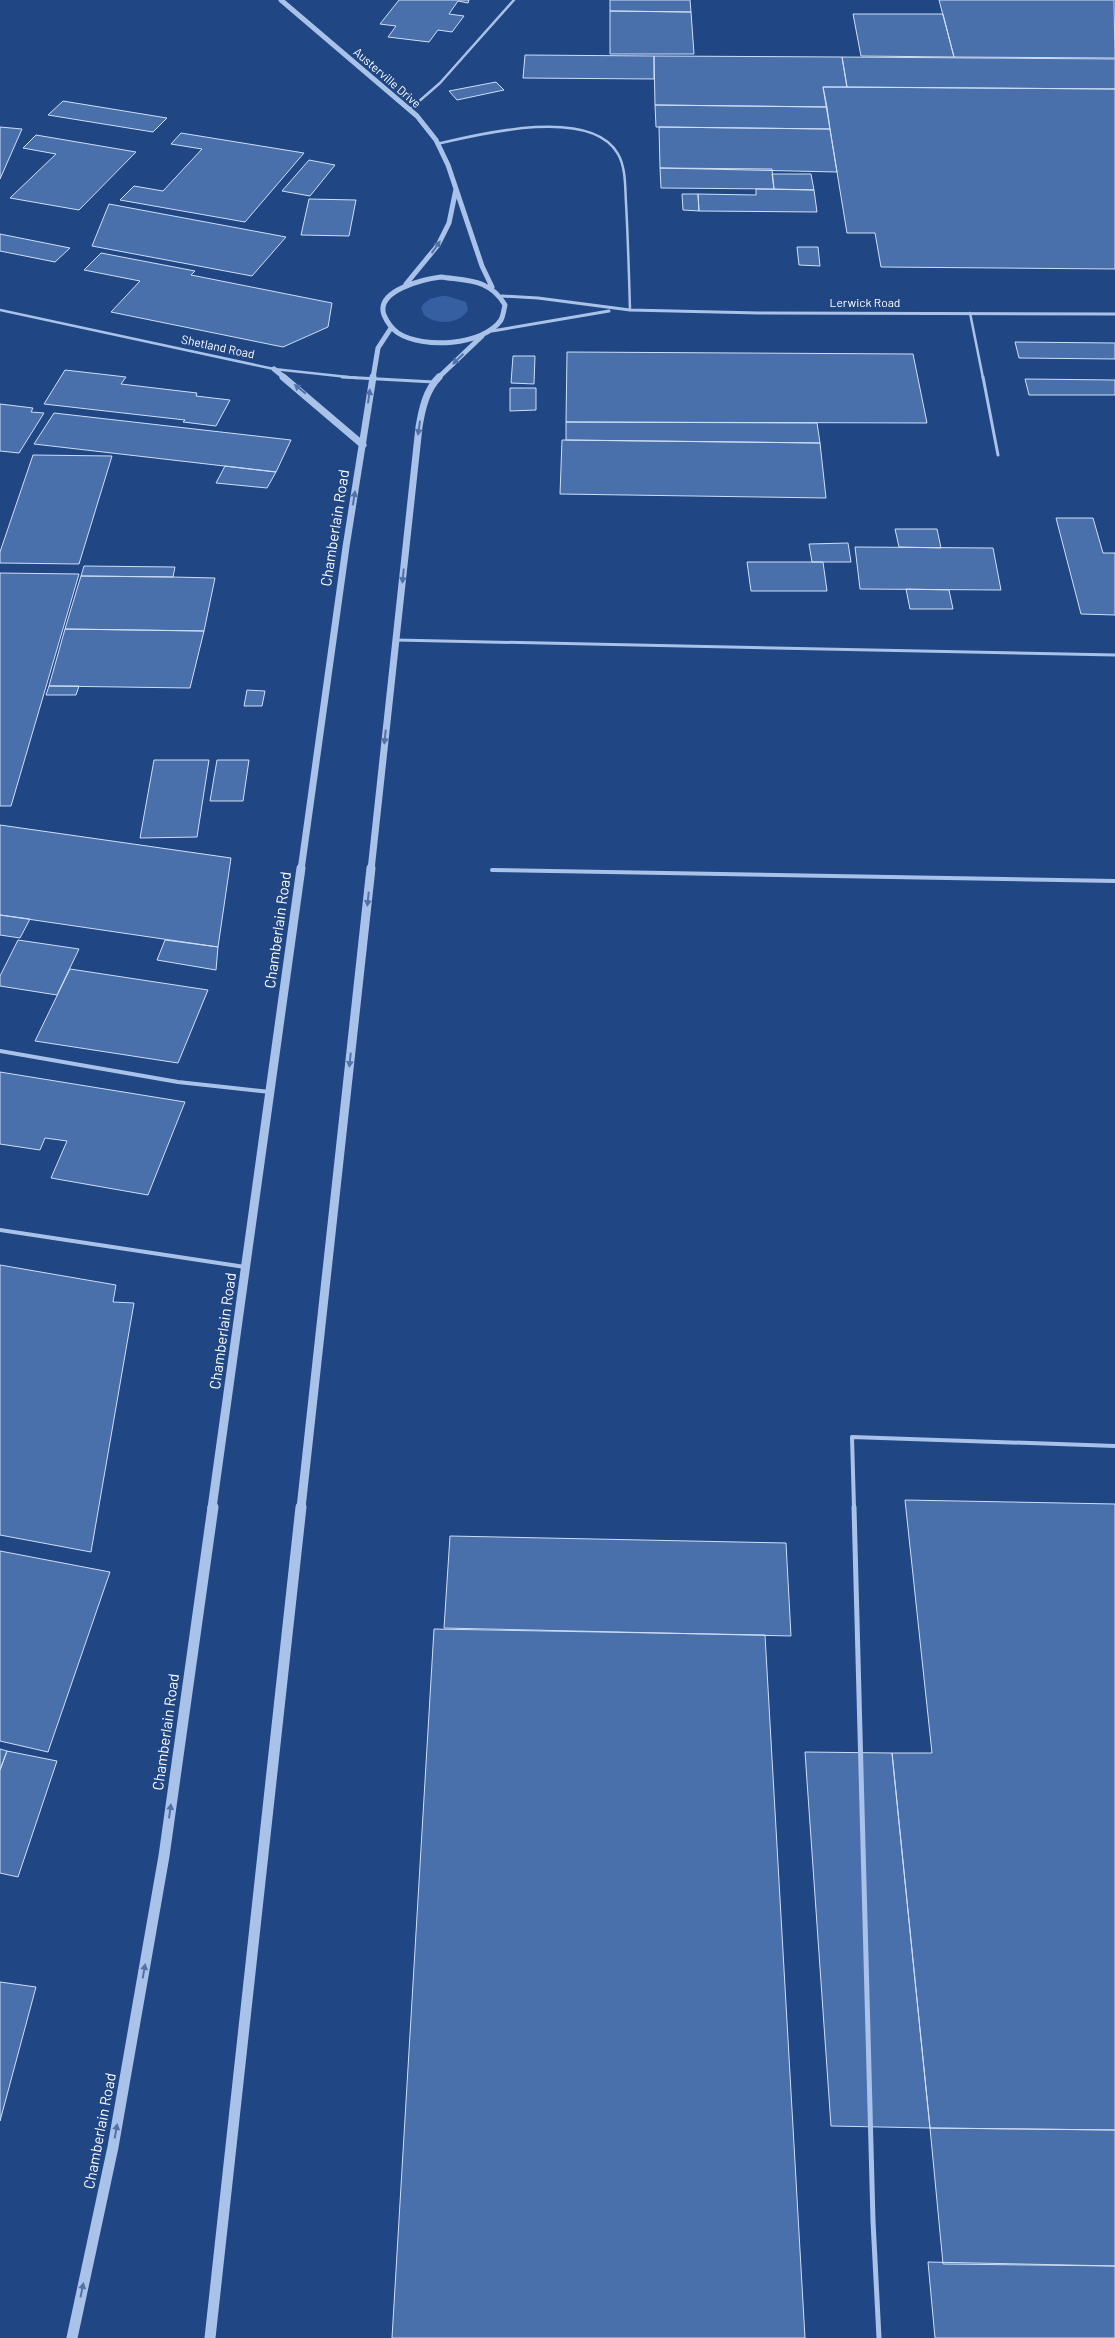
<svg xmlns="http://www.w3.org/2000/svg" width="1115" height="2338" font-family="Barlow,sans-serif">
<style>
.green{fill:#355fa1}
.building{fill:#4a70ac;stroke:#cddef7}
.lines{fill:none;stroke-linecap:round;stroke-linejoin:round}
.service-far3{stroke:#a9c2e9;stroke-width:2.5}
.service-far2{stroke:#a9c2e9;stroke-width:3}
.service-far1{stroke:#a9c2e9;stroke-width:4}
.service{stroke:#a9c2e9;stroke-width:5}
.minor{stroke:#a9c2e9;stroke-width:3}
.tertiary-far3{stroke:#a9c2e9;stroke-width:5}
.tertiary-far2{stroke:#a9c2e9;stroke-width:7}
.tertiary-far1{stroke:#a9c2e9;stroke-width:9}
.tertiary{stroke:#a9c2e9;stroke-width:11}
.oneway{fill:#5171a7}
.labels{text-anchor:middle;stroke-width:4.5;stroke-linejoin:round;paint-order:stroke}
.far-street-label{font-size:12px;fill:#fff;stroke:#214684}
.street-label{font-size:15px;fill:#fff;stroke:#214684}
</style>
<rect width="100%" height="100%" fill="#214684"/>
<path class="green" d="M447 296 466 302 468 310C459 325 436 325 424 315L421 308C426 298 437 296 447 296Z"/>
<path class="building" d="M399 0H469L468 3 458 1 449 14 464 16 452 32 438 30 429 42 388 37 396 26 380 24Z
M610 0H690L691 12 610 11Z
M939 0H1114L1115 58 954 57Z
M610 11 691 12 694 54H610Z
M853 14H943L954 57 861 56Z
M525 55 654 56V79L523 78Z
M654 56 842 57 847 87H823L827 107 655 105Z
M842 57 1115 59V89L847 87Z
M496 82 504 90 457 100 449 91Z
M823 87 1115 89V269L881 267 875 233H847Z
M63 101 167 118 153 132 48 115Z
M655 105 827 107 830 129 656 127Z
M0 127 22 129 0 179Z
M659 127 830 129 837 172 660 168Z
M181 133 304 153 245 222 120 200 134 186 163 191 202 149 171 144Z
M36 135 136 152 79 210 10 198 56 154 23 148Z
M309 160 335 165 310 196 282 191Z
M660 168 772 169 774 189 661 188Z
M772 174H811L814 190 774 189Z
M756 189 814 190 817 212 699 211 698 194 756 195Z
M682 194H698L699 211 683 210Z
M309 199 356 200 349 236 301 235Z
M109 204 286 237 252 276 92 246Z
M0 234 70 248 55 262 0 251Z
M797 247H818L820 266 799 265Z
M101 253 195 271 191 275 332 303 328 327 283 347 111 312 140 281 84 270Z
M1015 342 1115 343V359L1019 358Z
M567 352 913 354 927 423 566 422Z
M513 356H535L534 384 511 383Z
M65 370 126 377 121 384 197 393 196 396 230 400 216 426 183 422 185 420 44 404Z
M1025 379 1115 380V395H1029Z
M510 388H536V410L510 411Z
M0 404 33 408 31 412 44 413 19 453 0 451Z
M54 413 291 440 276 472 34 444Z
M566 422 817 423 820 443 566 440Z
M562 440 820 443 826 498 560 494Z
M33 455 112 456 79 564 0 563V552Z
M225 466 276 472 267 488 216 483Z
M1056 518H1093L1103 553H1115V615L1081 614Z
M895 529H937L941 548 899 547Z
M848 543 851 562H812L809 544Z
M855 547 993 548 1001 590 860 589Z
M747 562H823L827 591H751Z
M84 566 175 567 173 577 81 576Z
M0 573 79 574 11 806H0Z
M81 576 173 577 215 578 204 631 65 629Z
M906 589 949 590 953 609H910Z
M65 629 204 631 190 688 49 686Z
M49 686H79L76 695H46Z
M247 690 265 691 262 706H244Z
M154 760H209L197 837 140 838Z
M217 760H249L243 801H210Z
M0 825 231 858 218 947 0 915Z
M0 915 30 919 20 938 0 935Z
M18 940 79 949 57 995 0 986V976Z
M165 940 218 947 216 970 157 960Z
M70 969 208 990 178 1063 35 1041Z
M0 1072 185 1102 148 1195 51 1178 67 1141 45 1138 40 1150 0 1144Z
M0 1265 116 1285 113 1302 134 1303 91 1552 0 1535Z
M905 1500 1115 1504V2130L930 2128 892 1753H932Z
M450 1536 786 1543 791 1636 444 1628Z
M0 1551 110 1572 48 1752 0 1741Z
M434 1629 765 1635 805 2338H392Z
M0 1749 7 1751 0 1770Z
M7 1751 57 1761 18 1877 0 1873V1770Z
M805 1752 892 1753 930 2128 831 2126Z
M0 1982 36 1987 0 2121Z
M930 2128 1115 2130V2266L943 2264Z
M928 2262 1115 2266V2338H935Z"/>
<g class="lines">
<path class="service-far3" d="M409 110 440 83 514 0
M437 144C479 134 591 106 618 154 626 168 625 187 626 203 628 239 629 274 630 310
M0 310 274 369 357 378
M970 313 983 378"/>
<path class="service-far2" d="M342 377 434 382
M983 377 998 455
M396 640 1115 655"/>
<path class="service-far1" d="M492 870 1115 881
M0 1051 178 1082 270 1092
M0 1230 245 1267
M854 1508 852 1437 1115 1446"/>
<path class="service" d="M854 1507 873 2221 879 2338"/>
<path class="minor" d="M502 296 538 298 630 310 759 313 1115 314
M492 331 609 311"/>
<path class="tertiary-far3" d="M281 0 417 116 436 140 448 165 482 266 492 287
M441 277C468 281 490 279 505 305 504 309 503 316 501 320 483 346 423 349 398 333 391 328 387 322 384 315 375 290 425 279 441 277Z
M406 284 438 245 449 223 456 189
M274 369 285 378
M373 378 378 348 391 328
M438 378 482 336"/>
<path class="tertiary-far2" d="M283 377 363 445
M301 870 346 547 373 377
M371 870 419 427C422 409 426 390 439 377"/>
<path class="tertiary-far1" d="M212 1508 301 868
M301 1508 371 868"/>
<path class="tertiary" d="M72 2338 113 2147 164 1856 213 1507
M210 2338 301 1507"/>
</g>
<defs><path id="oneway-solid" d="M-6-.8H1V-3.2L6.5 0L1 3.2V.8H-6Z" transform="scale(1.25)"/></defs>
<g class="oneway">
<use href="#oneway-solid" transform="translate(436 247) rotate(-55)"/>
<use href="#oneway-solid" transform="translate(458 359) rotate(136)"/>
<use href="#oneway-solid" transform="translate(300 389) rotate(-141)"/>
<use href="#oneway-solid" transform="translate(369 396) rotate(-82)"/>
<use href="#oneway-solid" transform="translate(419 428) rotate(98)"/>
<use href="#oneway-solid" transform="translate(354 498) rotate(-81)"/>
<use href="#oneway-solid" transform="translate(403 576) rotate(96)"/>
<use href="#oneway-solid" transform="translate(385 737) rotate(96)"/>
<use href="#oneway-solid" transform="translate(368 899) rotate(96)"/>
<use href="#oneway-solid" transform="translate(350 1060) rotate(96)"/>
<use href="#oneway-solid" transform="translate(170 1811) rotate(-82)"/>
<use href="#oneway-solid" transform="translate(144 1971) rotate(-80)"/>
<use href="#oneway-solid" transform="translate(116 2131) rotate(-80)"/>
<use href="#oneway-solid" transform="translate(82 2290) rotate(-78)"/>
</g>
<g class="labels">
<g class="far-street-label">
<text transform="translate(387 78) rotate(41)" y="4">Austerville Drive</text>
<text x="865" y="307">Lerwick Road</text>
<text transform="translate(218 347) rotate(12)" y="4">Shetland Road</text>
</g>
<g class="street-label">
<text transform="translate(335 528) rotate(-81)" y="5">Chamberlain Road</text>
<text transform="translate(278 930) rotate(-82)" y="5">Chamberlain Road</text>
<text transform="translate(223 1331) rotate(-82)" y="5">Chamberlain Road</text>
<text transform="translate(166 1732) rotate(-82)" y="5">Chamberlain Road</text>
<text transform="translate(100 2131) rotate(-79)" y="5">Chamberlain Road</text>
</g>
</g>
</svg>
